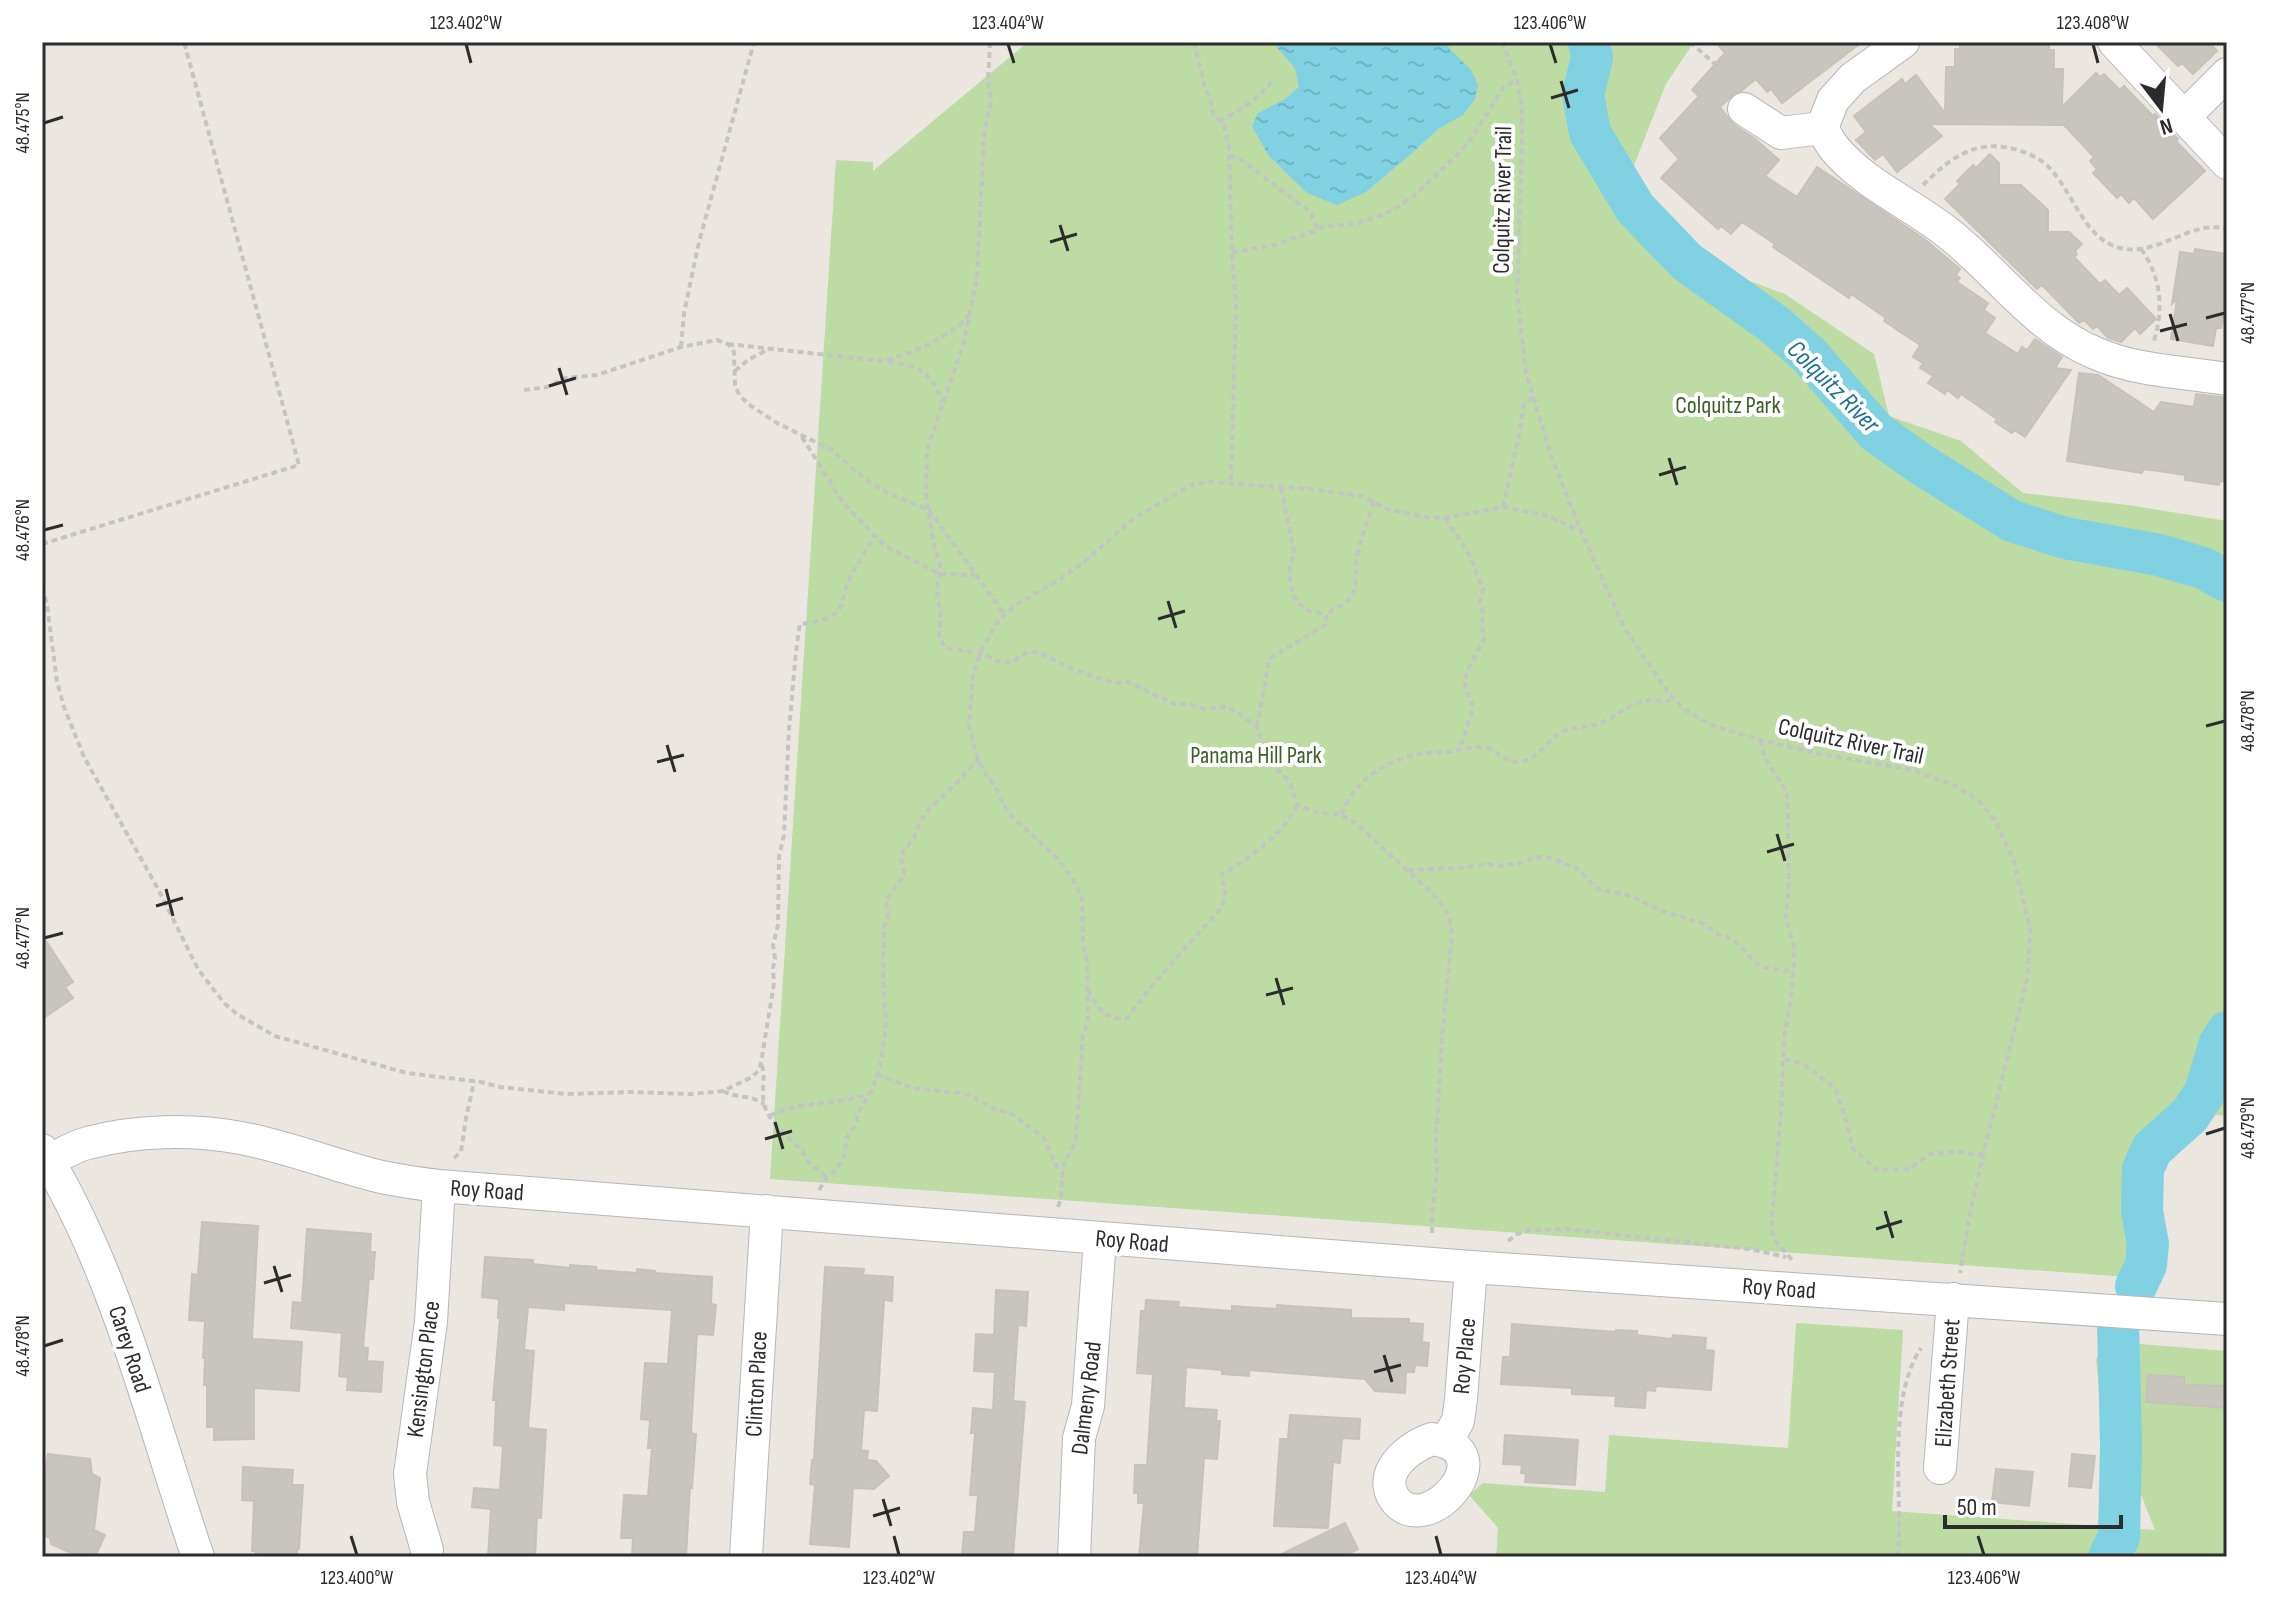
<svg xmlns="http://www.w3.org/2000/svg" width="2269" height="1599" font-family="'Sofia Sans Condensed',sans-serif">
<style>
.park{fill:#bcdca3}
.water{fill:url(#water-ripples)}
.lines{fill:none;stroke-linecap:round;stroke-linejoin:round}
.river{stroke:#80d1e2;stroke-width:42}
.building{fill:#c8c4be;stroke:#c8c1ba;stroke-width:2}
.minor-casing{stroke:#b4b6be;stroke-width:34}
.path{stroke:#c4c4c4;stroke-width:4;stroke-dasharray:6 4;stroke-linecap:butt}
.minor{stroke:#fff;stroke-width:32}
.ticks{fill:none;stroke:#2c2c2c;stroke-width:3}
.labels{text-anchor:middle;stroke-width:8;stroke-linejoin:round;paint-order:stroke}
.street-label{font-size:24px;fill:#2c2c2c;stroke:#fff}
.park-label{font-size:24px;fill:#376223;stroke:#fff}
.water-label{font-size:26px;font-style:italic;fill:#1d738f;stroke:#fff}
.neatline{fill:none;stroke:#2c2c2c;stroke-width:3}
.ticks-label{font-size:20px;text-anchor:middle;fill:#2c2c2c}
</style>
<defs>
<pattern id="water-ripples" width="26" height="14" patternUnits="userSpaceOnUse" patternTransform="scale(2)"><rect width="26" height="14" fill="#80d1e2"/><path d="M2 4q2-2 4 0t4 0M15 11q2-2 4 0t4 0" fill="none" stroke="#6fb4c2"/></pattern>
</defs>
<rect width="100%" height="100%" fill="#ece6e0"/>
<path class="park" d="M1028 42H1694L1666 84 1625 188 1712 267 1785 294 1874 354 1889 416 1961 441 2023 493 2128 505 2227 521V1116L2209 1114C2203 1141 2162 1134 2152 1157 2140 1183 2167 1211 2157 1237 2152 1251 2138 1265 2128 1277L770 1179 836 160 873 162V171Z
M1796 1323 1903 1330 1892 1511 2155 1530 2099 1388 2096 1360 2103 1341 2227 1351V1557H1496L1498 1528 1469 1495 1483 1483 1605 1492 1609 1435 1788 1448Z"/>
<path class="water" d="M1249 42H1446L1450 49 1471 70 1478 85 1475 99 1463 115 1438 129 1411 154 1366 192 1337 205 1307 193 1268 155 1252 126 1258 113 1285 99 1299 87 1295 68 1275 45Z"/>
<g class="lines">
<path class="river" d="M1589 42 1592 58 1583 94 1590 133 1635 208 1687 262 1775 325 1810 356 1876 432 1919 463 2012 521 2065 538 2159 555 2203 568 2227 581
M2136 1286 2146 1265 2148 1244 2142 1211 2143 1169 2152 1149 2190 1115 2205 1092 2220 1043 2227 1032
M2109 1557 2119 1537 2121 1444 2118 1323"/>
</g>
<path class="building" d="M1716 42H1862L1782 103 1771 89 1767 92 1756 79 1741 91 1735 93 1720 107 1733 124 1754 138 1779 160 1765 176 1797 197 1817 167 1923 238 1960 269 1956 275 1960 278 1957 282 1988 303 1984 310 1995 318 1985 333 2018 354 2022 347 2027 350 2035 339 2062 357 2055 368 2071 370 2025 437 2014 430 2012 433 1995 422 1997 419 1961 394 1958 398 1947 390 1945 394 1928 383 1933 376 1920 368 1923 363 1913 357 1920 345 1884 321 1886 318 1851 294 1849 298 1773 247 1775 244 1742 222 1731 234 1721 226 1718 229 1661 178 1679 159 1660 138 1699 96 1692 90 1725 53Z
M1960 42H2049V50H2054V69H2063L2062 107 2096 73 2100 77 2104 74 2120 90 2124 86 2153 116 2155 114 2178 139 2176 141 2205 171 2153 219 2134 198 2129 203 2121 194 2117 198 2093 173 2097 169 2090 161 2094 157 2064 125 1929 124 1942 136 1897 172 1883 154 1875 160 1856 140 1866 132 1854 116 1902 79 1905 84 1916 75 1945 113 1946 67H1955V49H1960Z
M2154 42H2209L2217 51 2193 74 2182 63 2178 66Z
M1990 154 1999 163V185H2021L2048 210V232H2069L2082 244 2075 251 2077 254 2074 257 2100 284 2105 280 2119 295 2127 288 2156 319 2140 334 2135 328 2121 342 2108 338 2097 326 2093 329 2084 320 2079 323 2042 285 2037 289 1945 199 1960 184 1957 181 1973 165 1976 168Z
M2195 249 2227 254V311L2224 310 2221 328H2216L2213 346 2171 339 2177 299 2172 304 2180 252 2194 254Z
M2079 373 2098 375 2154 412 2161 402 2194 407 2196 394 2227 398V482L2220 481 2219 485 2185 480V475L2166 472 2143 469 2142 473 2067 461Z
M42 935 73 982 65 987 73 998 42 1019Z
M202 1222 258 1226 252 1339 302 1342 299 1391 254 1388V1439L214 1440V1427H207V1385H204L205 1358H203L205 1321 189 1320 192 1274 198 1275Z
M307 1229 371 1234 370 1252H375L373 1279H369L363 1347 368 1348 367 1361 383 1362 381 1392 347 1390 348 1377 339 1376 342 1333 291 1328 293 1302 302 1303Z
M485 1257 533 1260V1264L570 1268V1265L596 1267V1270L637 1273V1269L655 1271V1273L712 1277 711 1304 716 1305 713 1335 697 1334 691 1433 696 1434 692 1488 690 1487 686 1557H632L633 1538H621L624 1495 648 1496 652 1448H648L650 1420 641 1419 645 1363 668 1364 672 1310 564 1303V1310L528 1307 524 1350 534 1351 528 1428 546 1430 541 1518H537L535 1557H488L491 1509 472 1507 474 1488 500 1490 503 1446 494 1445 496 1400H493L500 1318H498L499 1299 482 1297Z
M825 1267 864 1269 863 1275 893 1277 892 1301 884 1300 877 1411 864 1410 861 1450 868 1451 867 1460 876 1461 889 1476 874 1489 853 1488 849 1547 810 1544 815 1485 810 1484 812 1460H814Z
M996 1290 1028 1292 1026 1326 1018 1325 1013 1401 1025 1402 1013 1557H962L964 1532H975L978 1495H970L975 1433H971L973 1408 993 1410 995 1372 974 1371 976 1334 994 1335Z
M1146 1300 1179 1302 1178 1307 1232 1311V1306L1277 1309V1305L1351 1310V1318L1409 1319V1323L1423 1324 1422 1342 1429 1343 1427 1366 1415 1365 1414 1372H1406L1405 1393 1375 1391 1365 1379 1249 1370V1376L1222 1374V1370L1186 1367 1184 1408 1217 1410 1216 1421H1220L1217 1459 1204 1458 1197 1557H1139L1144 1503H1138V1493H1134L1135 1465H1147L1153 1374 1137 1373 1141 1311H1145Z
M1512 1324 1616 1332V1330L1637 1331V1335L1672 1339 1673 1335 1706 1338 1705 1350 1714 1351 1711 1390 1656 1386 1655 1391 1646 1390 1645 1408 1615 1406 1616 1396 1572 1394V1388L1501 1384 1503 1357H1510Z
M2148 1375 2184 1377V1385L2227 1386V1408L2146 1402Z
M1290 1415 1360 1419 1359 1439 1342 1438 1340 1463 1333 1462 1328 1528 1274 1526 1280 1439H1288Z
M1505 1435 1578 1440 1575 1485 1525 1482 1526 1474 1521 1473 1522 1465 1503 1464Z
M48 1454 90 1459 92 1474 100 1478 94 1530 105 1535 95 1557H80L51 1544 50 1538 42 1534V1501Z
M2072 1454 2095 1456 2091 1488 2069 1486Z
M243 1467 293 1470 292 1485H303L299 1549H297V1557H255L256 1551H252L254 1501 242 1500Z
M1996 1469 2033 1472 2029 1506 1992 1502Z
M1345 1523 1358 1549 1342 1557H1276Z"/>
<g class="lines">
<defs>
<path id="minor" d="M2114 42 2227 163
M1744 109 1781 133 1822 128
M2185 116 2227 74
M1822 128C1826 135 1830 143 1835 149 1865 185 1912 204 1948 233 1998 272 2035 328 2095 353 2135 371 2184 372 2227 379
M1822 128 1833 100 1853 78 1903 42
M42 1150C118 1275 151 1419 198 1557
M49 1161C61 1155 74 1146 88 1143 136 1130 192 1129 241 1138 284 1146 325 1162 366 1173 390 1180 414 1183 439 1186L1471 1267 2227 1319
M1432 1439C1509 1450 1424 1544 1394 1498 1388 1489 1388 1478 1393 1469 1401 1455 1417 1444 1432 1439Z
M1446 1441 1458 1421 1461 1399 1471 1267
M1940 1468 1953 1299
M427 1550 413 1502 410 1474 431 1322 439 1186
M746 1557 767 1211
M1074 1557 1079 1438 1088 1406 1100 1239"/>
</defs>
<use href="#minor" class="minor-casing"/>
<path class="path" d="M990 42 988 81 991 102 984 134 977 278 964 342 927 450 926 496 933 540 940 566 937 592 941 617 939 635 945 648 980 653 1003 663 1014 661 1028 652H1038L1070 668 1098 678 1115 683 1128 682 1175 704H1189L1204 709 1224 707 1236 711 1257 727 1268 756 1273 765 1290 782 1297 805 1318 813 1340 814 1356 823 1433 894 1444 907 1450 920 1452 935 1442 1039 1436 1136 1437 1172 1432 1213V1236
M1194 42 1205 88 1210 98 1213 113 1224 125 1229 147 1232 253 1236 305 1231 484
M1502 42 1517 79 1522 106V145L1517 293 1526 373 1550 453 1581 531 1625 629 1669 694 1688 712 1712 725 1760 740 1821 754 1912 770 1954 785 1978 800 1995 820 2014 862 2030 928 2028 975 1983 1155 1970 1214 1960 1273
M1690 42 1714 63 1736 76 1740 83
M1220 122C1238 110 1261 99 1272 80
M1230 155 1243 161 1310 212 1318 229
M1923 185C1947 161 1973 140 2009 148 2021 150 2033 155 2043 162 2072 185 2081 238 2120 248 2159 257 2190 219 2227 229
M2141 249C2161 276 2164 309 2154 341
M1232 253 1273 245 1310 233 1322 227 1354 224 1382 215 1399 206 1416 194 1459 153 1471 139 1503 88 1517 79
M728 344 882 361C907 356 953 336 968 316
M681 347 684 313 699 242 754 42
M888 362C918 365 934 373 942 403
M735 371 748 360 771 348
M524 390 547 387 565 378 597 375 681 347 717 340 728 344 734 352 735 386 740 396 751 406 777 423 832 450 866 480 886 492 929 510 1005 615
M802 437 844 504 885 546 940 574 975 575
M1281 488 1294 552 1289 573 1293 596 1305 610 1326 614
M1503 507 1519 435 1524 403 1533 397
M1445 518 1469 554 1483 589 1480 602 1483 612 1482 627 1484 640 1468 669 1465 680V688L1472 703V711L1463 741 1458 748
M42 544 299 465 184 42
M42 587 47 605 57 681 64 707 84 757 158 889 198 969 224 1003 237 1014 275 1036 407 1073 481 1082 500 1087 566 1094 631 1092 691 1094 723 1091 752 1077 759 1070 761 1063 774 983 773 968 775 959 773 945 778 925 779 857 784 835 789 728C793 694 794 658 800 624 811 623 827 620 836 613 842 609 843 597 845 590 852 570 865 554 874 535
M1257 727 1269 659 1327 624 1326 614C1368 594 1350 587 1358 552 1362 535 1368 519 1374 502
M1760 740 1766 760 1783 785 1787 794 1789 881 1786 918 1794 946V965L1791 998 1784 1039 1781 1113 1771 1230 1778 1244 1792 1260
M1341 814C1356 778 1389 758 1426 753 1433 752 1439 753 1445 752 1459 751 1473 745 1487 748 1499 751 1507 764 1520 762 1538 759 1546 742 1560 733 1573 725 1586 728 1600 723 1615 717 1629 704 1644 701 1657 698 1659 704 1674 699
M1408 870 1458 868 1489 864 1503 866 1524 862 1536 857 1556 859 1563 864 1574 866 1598 889 1631 896 1662 911 1702 923 1719 935 1733 939 1756 963 1764 967 1793 972
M1088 990C1096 1006 1107 1022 1127 1018L1154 983 1222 907 1226 889 1222 880V874C1247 861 1286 831 1297 805
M1785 1059 1803 1064 1835 1088 1846 1120 1853 1149 1877 1170 1909 1169 1930 1154 1957 1152 1983 1155
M762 1065C766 1078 761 1091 764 1104 768 1121 789 1137 800 1149 805 1154 807 1161 812 1165 817 1169 822 1172 827 1177
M877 1074 912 1088 960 1093 973 1097 994 1109 1012 1114 1044 1138 1057 1167 1063 1170
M723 1091C737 1098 751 1095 764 1104
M770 1116C800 1099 837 1107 868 1093
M454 1158 461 1152 466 1118 474 1082
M819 1190 827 1177 835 1171 844 1158 847 1138 856 1123 859 1111 871 1092 880 1067 886 1028 883 978 884 928 888 915 886 900 902 878 904 872 901 859 903 851 914 838 919 823 929 809 956 784 979 758
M1058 1207C1063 1193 1061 1182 1063 1168 1065 1157 1074 1150 1076 1139L1083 1034 1088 1021 1087 961 1083 944 1082 898 1072 878 1056 857 1008 813 996 788 983 770 975 751 969 726 973 676 980 653 998 621 1015 605 1060 579 1088 559 1130 521 1191 485 1210 482 1311 489 1362 496 1387 509 1425 517 1445 518 1503 507 1548 516 1578 530
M1508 1241 1517 1234 1529 1230 1566 1229 1749 1249 1786 1257
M1898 1557C1903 1494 1886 1402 1921 1348"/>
<use href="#minor" class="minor"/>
</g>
<path class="ticks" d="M466 44 471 63M1008 44 1014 63M1550 44 1556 63M2093 44 2098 63M1561 81 1569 108M1551 98 1578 90M44 123 63 117M1060 225 1068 251M1050 242 1077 234M2170 314 2178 341M2206 318 2225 313M2160 331 2187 324M559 368 567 395M549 386 576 378M1669 458 1677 485M1659 475 1686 467M44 530 63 525M1168 601 1176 628M1158 619 1185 611M2206 726 2225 721M667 745 675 772M657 762 684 755M1777 834 1785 861M1767 852 1794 844M166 889 173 916M156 906 183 898M44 938 63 933M1276 978 1284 1005M1266 995 1293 988M775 1122 783 1149M2206 1134 2225 1128M765 1139 792 1131M1885 1211 1893 1238M1876 1229 1902 1221M274 1266 282 1292M264 1283 291 1275M44 1346 63 1340M1384 1355 1392 1382M1374 1372 1401 1365M883 1499 891 1526M873 1516 900 1508M351 1536 357 1555M894 1536 899 1555M1436 1536 1441 1555M1978 1536 1984 1555"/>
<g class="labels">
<g class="street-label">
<text transform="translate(1502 200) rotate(-89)" y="8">Colquitz River Trail</text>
<text transform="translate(1851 741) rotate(12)" y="8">Colquitz River Trail</text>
<text transform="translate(487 1190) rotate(4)" y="8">Roy Road</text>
<text transform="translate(1132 1241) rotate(5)" y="8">Roy Road</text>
<text transform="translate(1779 1288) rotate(4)" y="8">Roy Road</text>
<text transform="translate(130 1349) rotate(72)" y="8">Carey Road</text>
<text transform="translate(1464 1356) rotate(-85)" y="8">Roy Place</text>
<text transform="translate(423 1369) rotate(-83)" y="8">Kensington Place</text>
<text transform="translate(1947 1383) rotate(-86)" y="8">Elizabeth Street</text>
<text transform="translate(756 1384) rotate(-87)" y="8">Clinton Place</text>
<text transform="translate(1086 1398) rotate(-83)" y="8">Dalmeny Road</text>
</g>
<g class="park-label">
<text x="1728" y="413">Colquitz Park</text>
<text x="1256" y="763">Panama Hill Park</text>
</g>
<g class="water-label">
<text transform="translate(1834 386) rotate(45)" y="9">Colquitz River</text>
</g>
</g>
<rect width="2269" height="1599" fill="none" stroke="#ffffff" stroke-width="88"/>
<g transform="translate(2161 108) rotate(164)" stroke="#ffffff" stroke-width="6" paint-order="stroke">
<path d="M0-6L14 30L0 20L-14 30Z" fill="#2c2c2c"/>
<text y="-12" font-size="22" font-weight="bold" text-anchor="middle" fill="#2c2c2c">N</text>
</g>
<path d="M1945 1515v12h176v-12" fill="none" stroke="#2c2c2c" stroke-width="4"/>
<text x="1957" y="1515" font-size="24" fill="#2c2c2c" stroke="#ffffff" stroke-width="6" paint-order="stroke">50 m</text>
<rect x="44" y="44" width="2181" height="1511" class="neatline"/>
<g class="ticks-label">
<text x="466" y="29">123.402°W</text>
<text x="1008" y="29">123.404°W</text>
<text x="1550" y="29">123.406°W</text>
<text x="2093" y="29">123.408°W</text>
<text transform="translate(22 123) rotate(-90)" y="7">48.475°N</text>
<text transform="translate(2247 313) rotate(-90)" y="7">48.477°N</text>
<text transform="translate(22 530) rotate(-90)" y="7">48.476°N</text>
<text transform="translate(2247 721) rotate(-90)" y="7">48.478°N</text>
<text transform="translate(22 938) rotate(-90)" y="7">48.477°N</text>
<text transform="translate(2247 1128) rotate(-90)" y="7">48.479°N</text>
<text transform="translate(22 1346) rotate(-90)" y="7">48.478°N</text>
<text x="357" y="1584">123.400°W</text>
<text x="899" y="1584">123.402°W</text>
<text x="1441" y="1584">123.404°W</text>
<text x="1984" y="1584">123.406°W</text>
</g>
</svg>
